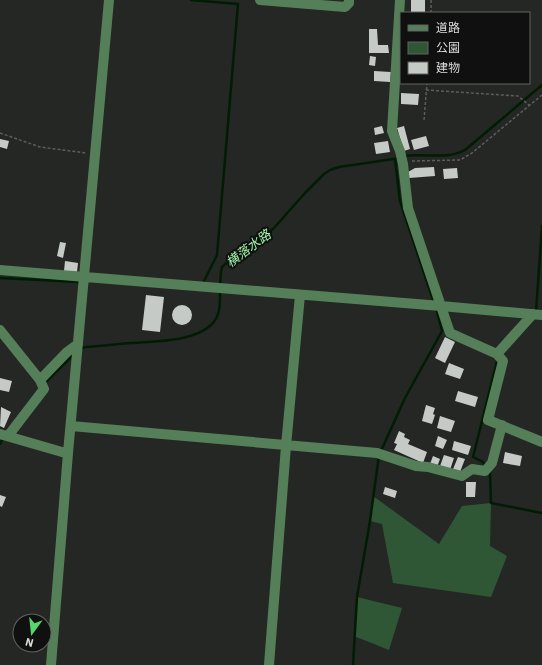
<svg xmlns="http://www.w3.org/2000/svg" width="542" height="665" font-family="'IBM Plex Sans','Noto Sans JP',sans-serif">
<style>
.green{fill:#305735}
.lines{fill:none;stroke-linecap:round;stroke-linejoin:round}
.stream{stroke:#001d03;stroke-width:2.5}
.building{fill:#c6cac6}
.path{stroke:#5c5e5c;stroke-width:1.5;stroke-dasharray:3 2;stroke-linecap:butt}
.minor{stroke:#557f59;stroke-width:10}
.labels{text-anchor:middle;stroke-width:4;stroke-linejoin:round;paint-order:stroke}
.water-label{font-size:13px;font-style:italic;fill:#a0f7aa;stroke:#0f100f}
</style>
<rect width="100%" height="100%" fill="#252725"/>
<path class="green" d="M373 496 439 544 462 506 491 503 490 546 507 556 491 597 393 583 382 524 370 521Z
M357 597 402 608 389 650 354 636Z"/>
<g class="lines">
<path class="stream" d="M191 0 238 4 217 255 204 281
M405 156C424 153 447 160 465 150L542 85
M395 159 400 201 434 303
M0 278 79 282V284
M220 285 221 272 222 267 231 259 250 248 274 228 305 193 324 174 330 170 339 167 400 158
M536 312 542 226
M80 350 85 347C101 346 116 344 131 343 155 341 193 342 211 325 221 316 220 302 220 290
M45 383 74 354
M0 444 3 438
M381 451 405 398 442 331 436 308
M485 466 483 462 473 457 497 361 499 359
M488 470 490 473 491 503 542 513
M353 665 357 597 370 521 379 455"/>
</g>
<path class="building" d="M411 0H425V13H411Z
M369 29H377L378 45H388L389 53H369Z
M370 56 376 57 375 66 369 65Z
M374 71 391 72 390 82 374 81Z
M401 93 419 94 418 105 401 104Z
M382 126 384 133 375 135 374 128Z
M404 126 410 149 404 151 397 128Z
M426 136 429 146 414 150 411 140Z
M0 139 9 141 7 149 0 147Z
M388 141 390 152 376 154 374 143Z
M434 167 435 176 409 178 408 172 415 168Z
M457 168 458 178 444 179 443 169Z
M60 242 66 243 63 258 57 256Z
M65 261 78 263 77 272 64 271Z
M146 295 164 297 160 332 142 330Z
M172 315a10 10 0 1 1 20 0a10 10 0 1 1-20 0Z
M445 337 455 342 445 363 435 358Z
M449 363 464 369 460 379 445 374Z
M0 378 12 381 9 392 0 390Z
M458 391 478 397 475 407 455 401Z
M426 405 435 408 433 414 435 415 432 424 422 421Z
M1 407 11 412 4 428 0 426Z
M440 416 455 421 451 432 437 428Z
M399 431 405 434 404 437 410 440 408 444 427 452 423 463 394 450 397 444 394 443Z
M438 436 447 440 443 449 435 446Z
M454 441 471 446 468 455 452 450Z
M505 452 522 456 520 466 503 463Z
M444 455 454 458 450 470 440 466Z
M433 456 440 459 437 467 430 464Z
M458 457 465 459 460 472 453 469Z
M466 482H476L475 497H466Z
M385 487 397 491 395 498 383 494Z
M0 495 6 497 2 507 0 506Z"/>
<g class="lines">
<path class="path" d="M431 13V0
M426 90 518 96 529 105
M424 120 427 83
M0 133 40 147 86 153
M412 161 460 160 472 153 542 95"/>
<path class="minor" d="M260 0 345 7 349 3V0
M400 0 392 131 400 151 403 164 408 208 450 333 497 354 503 361 488 420 542 442
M0 270 441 306 542 315
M0 330 40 380 44 389 8 436
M497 354 533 314
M40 380 67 352 78 344
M71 426 377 453 416 466 428 467 462 476 472 469 485 471 492 463 502 425
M0 434 62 452 68 453
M51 665 68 453 109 0
M269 665 286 446 300 295"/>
</g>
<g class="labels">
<g class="water-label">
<text transform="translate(248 248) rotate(-37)" y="5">横落水路</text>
</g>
</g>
<rect x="400" y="12" width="130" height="72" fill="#0f100f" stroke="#606260"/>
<rect x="408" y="25" width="20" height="6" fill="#557f59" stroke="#606260"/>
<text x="436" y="32" font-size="12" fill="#dadcda">道路</text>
<rect x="408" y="42" width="20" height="12" fill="#305735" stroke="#606260"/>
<text x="436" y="52" font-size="12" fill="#dadcda">公園</text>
<rect x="408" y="62" width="20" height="12" fill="#c6cac6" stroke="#606260"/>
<text x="436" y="72" font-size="12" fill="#dadcda">建物</text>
<g transform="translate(32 633) rotate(195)"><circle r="19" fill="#0f100f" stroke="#606260"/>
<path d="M0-3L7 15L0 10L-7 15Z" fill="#59d56f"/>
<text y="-6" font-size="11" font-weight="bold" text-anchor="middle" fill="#dadcda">N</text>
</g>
</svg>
